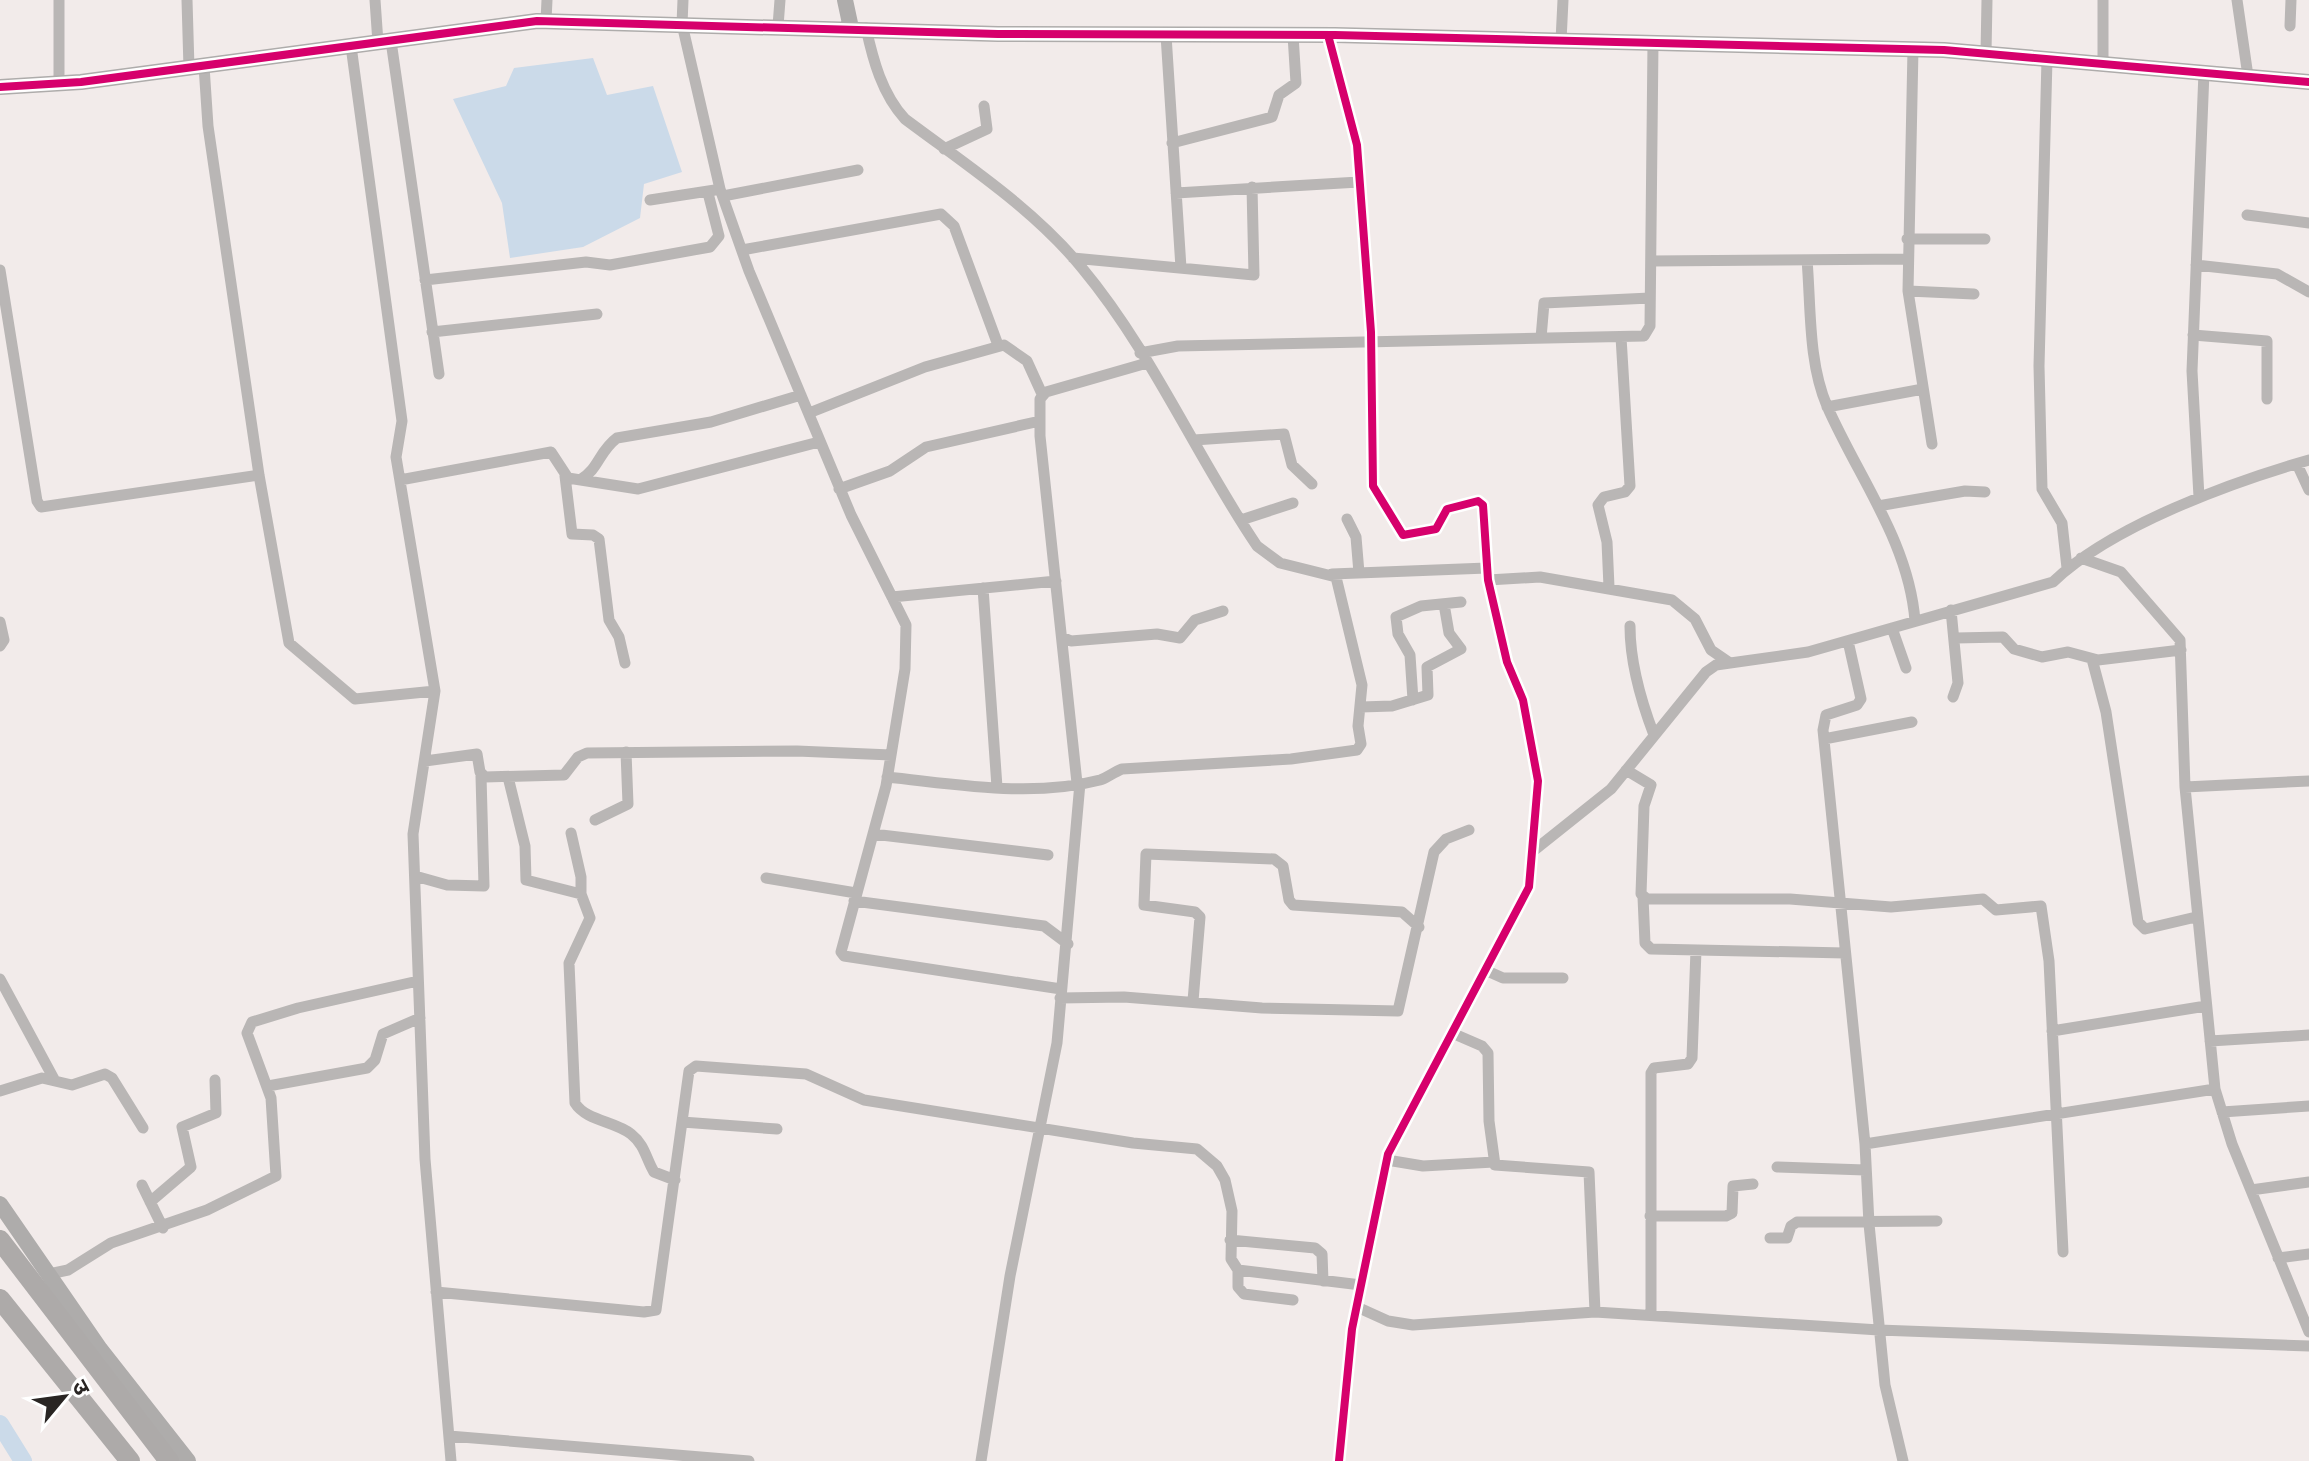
<svg xmlns="http://www.w3.org/2000/svg" width="2309" height="1461" font-family="Manrope,'Noto Sans Devanagari',sans-serif">
<style>
.water{fill:#cbdae9}
.lines{fill:none;stroke-linecap:round;stroke-linejoin:round}
.river{stroke:#cbdae9;stroke-width:18}
.street{stroke:#b9b6b5;stroke-width:11}
.secondary{stroke:#aeacab;stroke-width:16}
.highway{stroke:#adaaa9;stroke-width:20}
.cycleway-casing{stroke:#fff;stroke-width:13}
.cycleway{stroke:#d6006c;stroke-width:8}
</style>
<rect width="100%" height="100%" fill="#f2ebea"/>
<path class="water" d="M593 58 607 95 653 86 682 172 644 184 640 218 583 247 510 258 502 203 453 99 506 86 514 68Z"/>
<g class="lines">
<path class="river" d="M0 1424 23 1461"/>
<path class="street" d="M187 0 189 68
M375 0 378 43
M683 0 682 24 720 189 749 271 851 515 906 625 905 669 886 786 841 952 844 956 1061 989
M2237 0 2248 76
M546 21 547 0
M778 26 780 0
M2290 26 2291 0
M866 28C873 60 882 94 905 119 965 164 1034 209 1082 268 1152 352 1196 456 1257 546L1280 563 1336 577 1362 685 1358 726 1361 744 1357 750 1291 759 1122 769C1114 772 1107 778 1100 780 1031 798 956 784 887 777
M1166 35 1181 268
M1328 35 1357 145 1371 332 1373 486 1403 535 1436 529 1447 509 1478 501 1483 505 1488 580 1507 662 1523 700 1538 781 1529 887 1388 1154 1352 1329 1339 1461
M391 41 439 374
M1561 41 1563 0
M351 46 402 421 396 457 435 691 413 834 425 1159 451 1461
M1913 49 1908 291 1932 444
M1986 53 1987 0
M2047 59 2039 366 2042 489 2062 523 2067 568
M2103 64V0
M204 66 208 126 259 475 289 643 355 699 435 691
M59 84V0
M1172 143 1272 117 1279 95 1296 83 1293 35
M944 149 987 129 984 106
M1176 193 1359 182
M723 196 858 170
M650 200 715 190
M2247 215 2309 223
M1907 239H1985
M742 250 941 214 954 226 998 345
M1073 258 1254 275 1252 187
M1807 260C1811 306 1808 362 1827 406 1858 477 1909 542 1915 621
M1651 261 1907 259
M2196 265 2277 274 2309 292
M0 270 37 501 41 507 259 475
M425 280 586 262 610 265 710 247 719 236 708 193
M1908 291 1974 294
M432 332 597 314
M2193 335 2267 341V399
M1541 338 1544 303 1650 298
M1140 353 1178 346 1644 336 1650 326 1653 43
M1827 407 1923 389
M809 413 925 367 1004 345 1027 361 1042 394
M1194 440 1284 434 1292 465 1312 484
M2297 464 2309 490
M565 476 572 534 593 535 599 539 609 620 619 637 625 663
M400 480 551 452 568 478 638 489 819 442
M580 480C599 469 599 451 617 438L711 422 801 395
M839 489 890 471 926 447 1040 421
M2199 497 2192 371 2204 72
M1878 506 1965 491 1985 492
M1347 519 1356 537 1359 573
M1241 520 1293 503
M2081 558 2121 572 2180 640 2185 787 2215 1089 2232 1144 2309 1332
M1332 574 1487 568
M1488 580 1540 577 1672 600 1695 619 1711 650 1730 663
M1609 587 1607 542 1598 505 1604 497 1625 492 1630 486 1621 337
M983 588 997 787
M892 597 1056 581
M1951 610 1958 683 1953 697
M0 622 4 640 0 646
M1630 626C1630 662 1641 701 1654 735
M1892 628 1906 668
M1062 637 1071 641 1157 634 1180 638 1195 620 1223 611
M1956 638 2003 637 2014 649 2042 657 2068 652 2098 660 2181 650
M1848 641 1861 699 1857 705 1826 715 1823 730 1865 1144
M2092 659 2106 712 2138 922 2145 929 2196 917
M1413 700 1410 655 1398 634 1396 617 1421 606 1461 602
M1361 707 1392 706 1428 695 1427 667 1461 649 1449 633 1444 604
M1824 739 1912 722
M425 761 477 754 480 772 485 777 564 775 578 757 587 753 797 751 891 755
M1626 770 1651 785 1644 806 1641 894 1647 899H1790L1891 907 1983 899 1996 910 2041 906 2049 961 2063 1252
M508 777 525 846 526 880 581 894 590 918 569 963 575 1103C586 1121 615 1121 631 1134 645 1145 646 1159 654 1172L675 1180
M1077 783 1040 436V399L1046 392 1147 363
M2185 787 2309 781
M595 820 628 804 626 752
M571 833 581 877V894
M873 834 1048 855
M1532 852 1611 789 1706 672 1716 665 1808 652 2053 582C2111 526 2232 482 2309 460
M415 876 447 885 484 886 481 776
M766 878 856 893
M1643 897 1645 943 1651 949 1845 953
M854 901 1044 926 1068 944
M1485 970 1503 978H1563
M0 979 54 1079
M1060 998 1124 997 1262 1008 1398 1011 1434 852 1446 839 1469 830
M1193 1001 1200 917 1195 912 1144 905 1146 854 1274 859 1283 866 1289 900 1293 905 1402 912 1419 927
M2052 1031 2206 1006
M1452 1033 1482 1046 1488 1053 1489 1121 1495 1165 1589 1172 1595 1312
M2210 1041 2309 1035
M268 1086 367 1068 375 1060 383 1034 420 1018
M0 1091 42 1078 72 1085 105 1074 112 1078 143 1128
M2222 1112 2309 1106
M682 1122 777 1129
M1387 1160 1423 1166 1494 1162
M1777 1167 1865 1170
M142 1185 163 1228
M2251 1190 2309 1182
M150 1202 191 1167 182 1127 216 1113 215 1080
M1650 1216H1726L1732 1213 1733 1186 1753 1184
M1770 1238H1787L1791 1226 1797 1222 1937 1221
M1230 1240 1315 1248 1322 1254 1323 1281
M2278 1258 2309 1254
M1238 1270V1287L1244 1294 1293 1300
M49 1274 68 1270 111 1243 207 1210 276 1176 271 1098 247 1033 252 1022 298 1008 418 981
M436 1292 644 1312 656 1310 689 1071 696 1066 806 1074 864 1100 1133 1143 1197 1149 1217 1166 1225 1180 1232 1211 1231 1259 1238 1270 1361 1285
M1357 1307 1388 1321 1413 1325 1595 1312 1879 1330 2309 1346
M1651 1315V1073L1654 1068 1688 1064 1692 1058 1696 950
M449 1436 749 1461
M981 1461 1010 1276 1057 1043 1080 783
M1903 1461 1885 1385 1869 1224 1865 1144 2215 1089"/>
<path class="secondary" d="M845 0 851 28
M0 87 81 82 537 21 998 34 1335 35 1944 50 2309 82
M0 1204 100 1349 188 1461"/>
<path class="highway" d="M0 1240 169 1461
M0 1299 130 1461"/>
<defs>
<path id="cycleway" d="M1328 35 1357 145 1371 332 1373 486 1403 535 1436 529 1447 509 1478 501 1483 505 1488 580 1507 662 1523 700 1538 781 1529 887 1388 1154 1352 1329 1339 1461
M0 87 81 82 537 21 998 34 1335 35 1944 50 2309 82"/>
</defs>
<use href="#cycleway" class="cycleway-casing"/>
<use href="#cycleway" class="cycleway"/>
</g>
<g transform="translate(64 1397) rotate(61)" stroke="#ffffff" stroke-width="6" paint-order="stroke">
<path d="M0-6L14 30L0 20L-14 30Z" fill="#292523"/>
<text y="-12" font-size="22" font-weight="bold" text-anchor="middle" fill="#292523">उ</text>
</g>
</svg>
